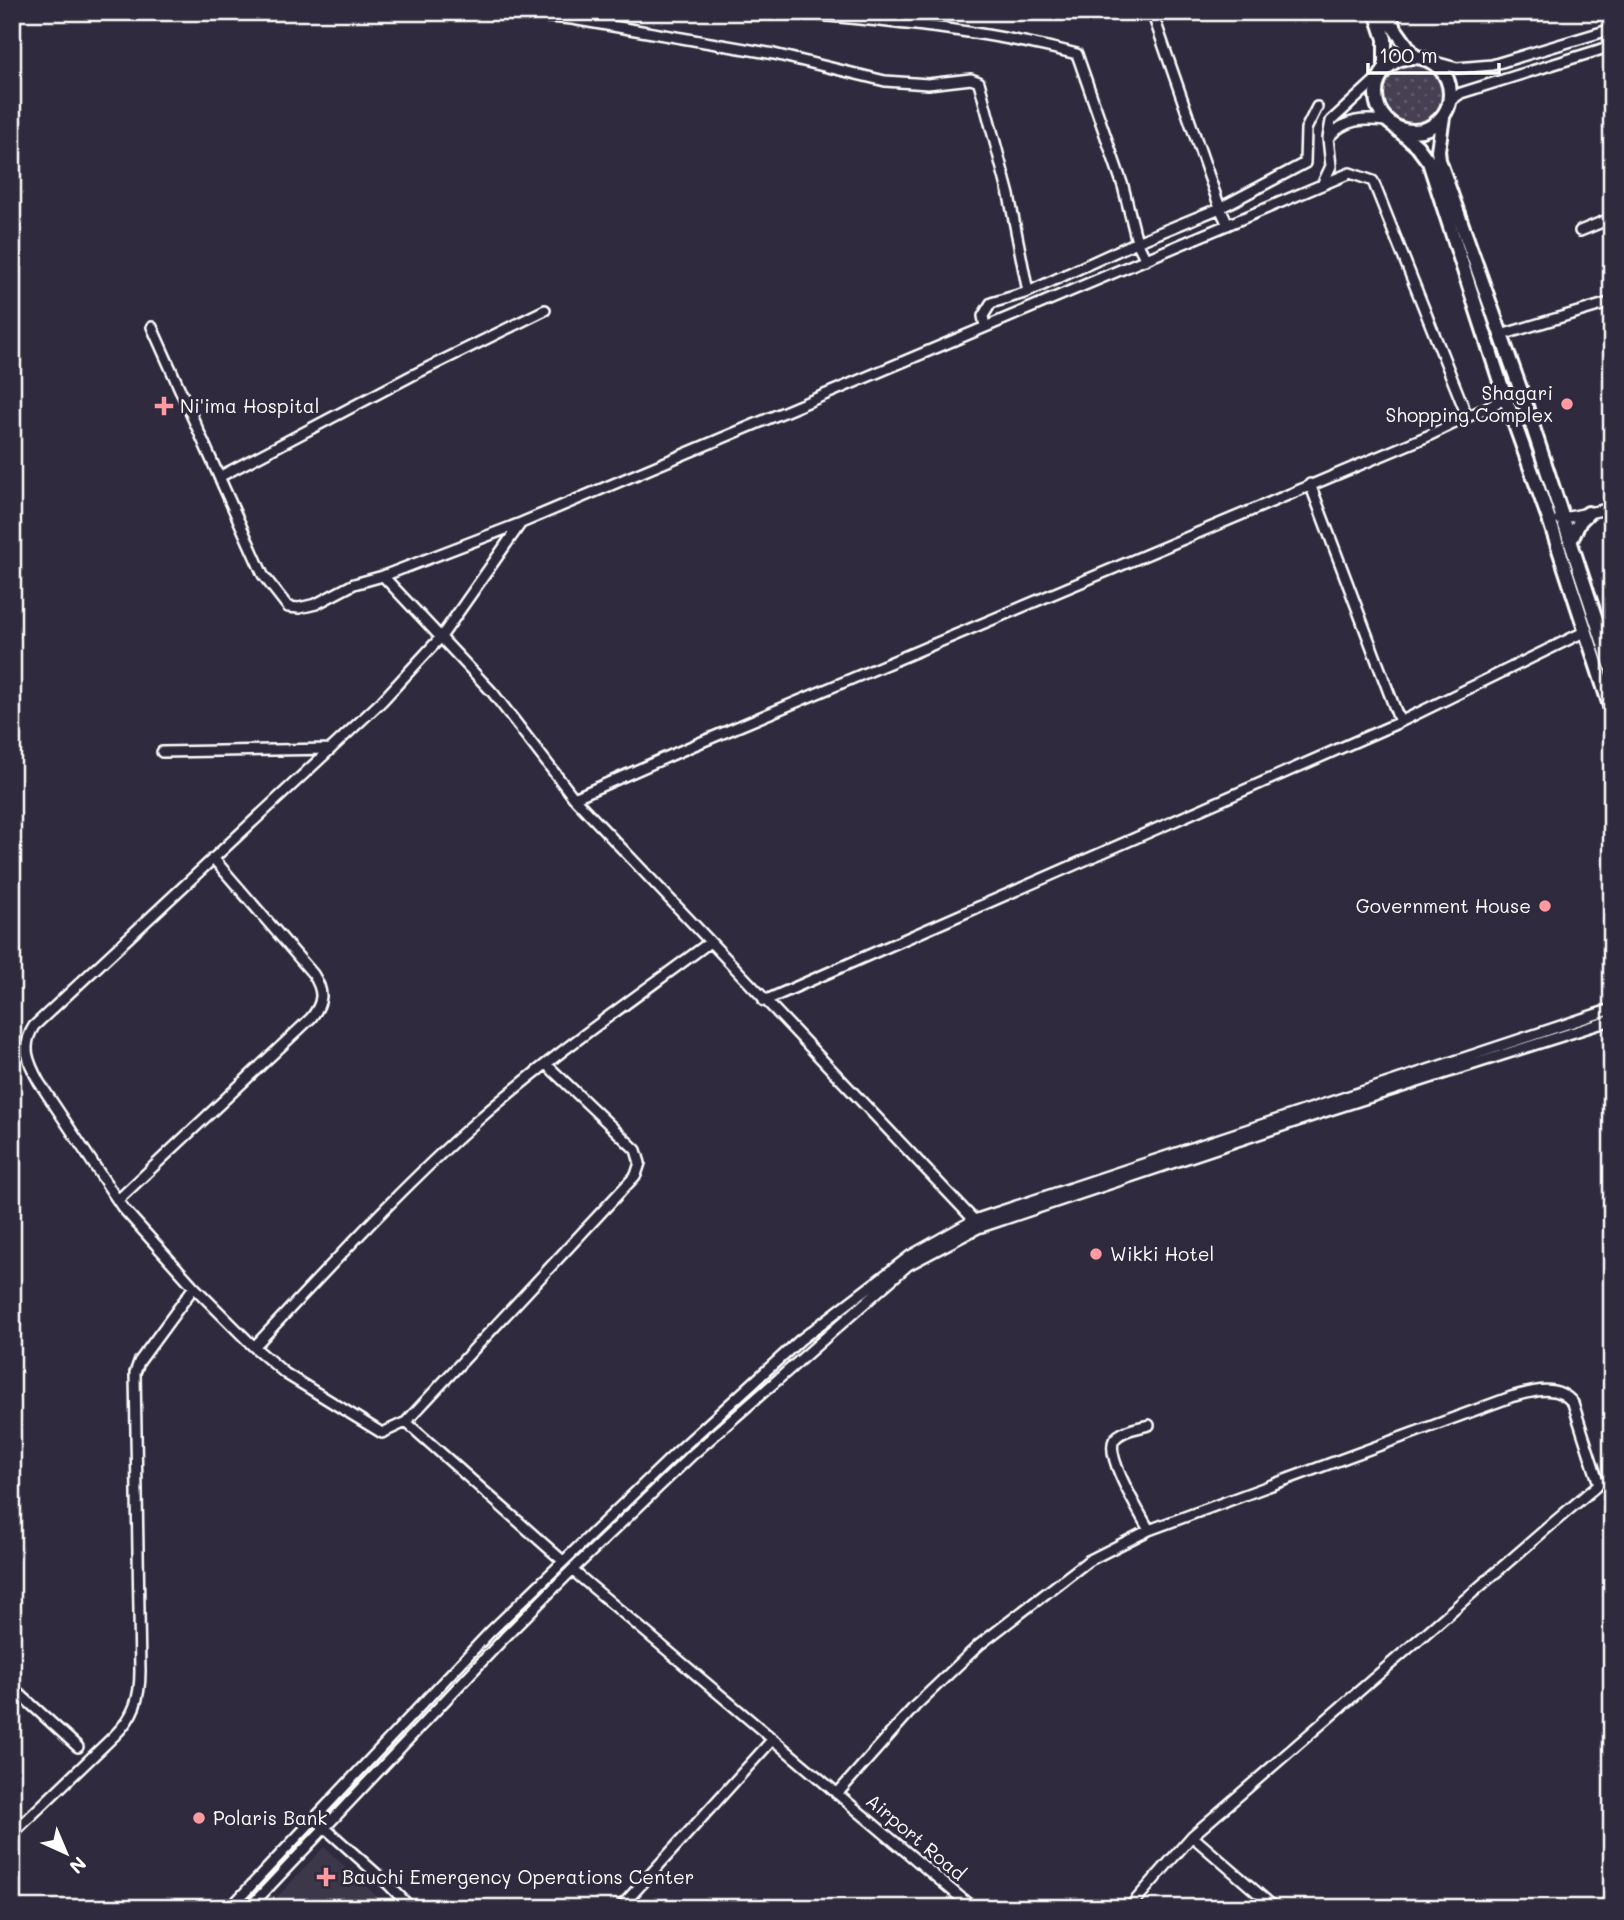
<svg xmlns="http://www.w3.org/2000/svg" width="1624" height="1920" font-family="Mali,sans-serif">
<style>
.built{fill:#3c3749}
.grass{fill:url(#grass-dots);stroke:#a2a0a8;stroke-width:2}
.lines{fill:none;stroke-linecap:round;stroke-linejoin:round}
.minor-casing{stroke:#fff;stroke-width:14}
.major-casing{stroke:#fff;stroke-width:18}
.minor{stroke:#2f2a3d;stroke-width:9}
.major{stroke:#2f2a3d;stroke-width:12}
.poi-dot{fill:#ff9aa2;stroke:#2f2a3d;stroke-width:2.5}
.labels{text-anchor:middle;stroke-width:6;stroke-linejoin:round;paint-order:stroke}
.poi-label{font-size:19px;fill:#fff;stroke:#2f2a3d;text-anchor:start}
.street-label{font-size:19px;fill:#fff;stroke:#2f2a3d}
</style>
<defs>
<pattern id="grass-dots" width="8" height="8" patternUnits="userSpaceOnUse" patternTransform="scale(1.75)"><rect width="8" height="8" fill="#464152"/><path d="M2 2h.1M6 6h.1" fill="none" stroke="#625e6c" stroke-width="1.8" stroke-linecap="round"/></pattern>
</defs>
<rect width="100%" height="100%" fill="#2f2a3d"/>
<filter id="ink" filterUnits="userSpaceOnUse"><feTurbulence type="fractalNoise" baseFrequency=".0143" numOctaves="2"/><feDisplacementMap in="SourceGraphic" scale="14" xChannelSelector="R" yChannelSelector="G"/><feConvolveMatrix kernelMatrix="1 2 1 2 8 2 1 2 1" color-interpolation-filters="sRGB"/></filter>
<g filter="url(#ink)">
<path class="built" d="M324 1847 389 1908H267Z"/>
<path class="grass" d="M1380 94a33 33 0 1 1 66 0a33 33 0 1 1-66 0Z"/>
<g class="lines">
<defs>
<path id="minor" d="M494 12 572 19 774 54 885 81 928 84 971 79 979 82 1009 195 1028 292 991 303 983 316 985 327
M785 12C883 21 981 29 1077 54L1123 186 1137 242 1146 260
M1152 12 1220 208 1228 225
M1431 61 1457 68 1492 65 1612 29
M1450 101 1461 93 1612 46
M1329 137C1346 118 1363 119 1386 121
M1322 185 1331 166 1328 138 1331 121 1381 75
M1580 231 1612 218
M1028 292 1137 242 1220 208 1305 163 1306 129 1317 107
M152 327 263 575 288 607 299 608 316 604 354 584 383 576 521 523 1350 173 1373 181 1467 416
M1501 335 1612 302
M219 477 411 376 545 310
M1310 484 1400 722
M1559 519 1612 508
M521 523 441 637 382 701 34 1026C21 1046 28 1062 39 1082L122 1207 194 1287 254 1347 286 1374 382 1433 406 1422 636 1175 640 1163 636 1150 546 1064
M383 576 493 693 574 798 974 1220 976 1225
M162 752 331 749
M574 798 692 746 1428 436 1521 391
M764 1001 1400 722 1586 631
M118 1200 311 1018C324 1002 324 991 313 974L213 858
M254 1347C327 1270 398 1190 478 1120 551 1056 632 1000 710 942
M406 1422 563 1561
M1149 1425C1138 1428 1121 1430 1114 1440 1105 1457 1140 1513 1149 1530
M572 1570 973 1908
M12 1687 78 1747
M837 1794 915 1706 979 1645 1088 1561 1149 1530 1511 1397C1533 1391 1557 1383 1573 1403L1599 1484
M315 1819 388 1884 411 1908
M12 1834 115 1735C134 1716 140 1699 140 1671L135 1373 139 1362 194 1287
M1192 1836 1275 1908
M230 1908 490 1632 675 1454 800 1340 910 1256 974 1220 1612 1009
M249 1908 505 1637 572 1570 692 1455 908 1265 978 1228 1333 1109 1612 1020
M620 1908 773 1739
M1129 1908 1192 1836 1553 1523 1599 1484 1612 1478
M1602 1908 1612 1899"/>
<path id="major" d="M1376 12 1385 39V69
M1389 12 1393 26 1415 57
M1376 94a37 37 0 1 1 74 0a37 37 0 1 1-74 0Z
M1443 117 1438 150 1439 160 1521 391 1612 668
M1396 128 1417 146 1429 162 1505 397 1550 522 1612 712
M1571 540 1580 521 1588 513"/>
</defs>
<use href="#minor" class="minor-casing"/>
<use href="#major" class="major-casing"/>
<use href="#minor" class="minor"/>
<use href="#major" class="major"/>
</g>
</g>
<g class="poi-dot">
<circle cx="1567" cy="404" r="7"/>
<path d="M160.5 395.5h7v7h7v7h-7v7h-7v-7h-7v-7h7z"/>
<circle cx="1545" cy="906" r="7"/>
<circle cx="1096" cy="1254" r="7"/>
<circle cx="199" cy="1818" r="7"/>
<path d="M322.5 1866.5h7v7h7v7h-7v7h-7v-7h-7v-7h7z"/>
</g>
<g class="labels">
<g class="poi-label">
<text x="1553" y="400" text-anchor="end">Shagari<tspan x="1553" dy="22">Shopping Complex</tspan></text>
<text x="180" y="413">Ni'ima Hospital</text>
<text x="1531" y="913" text-anchor="end">Government House</text>
<text x="1110" y="1261">Wikki Hotel</text>
<text x="213" y="1825">Polaris Bank</text>
<text x="342" y="1884">Bauchi Emergency Operations Center</text>
</g>
<g class="street-label">
<text transform="translate(916 1837) rotate(40)" y="7">Airport Road</text>
</g>
</g>
<rect width="1624" height="1920" fill="none" stroke="#2f2a3d" stroke-width="42"/>
<rect x="21" y="21" width="1582" height="1878" fill="none" stroke="#fff" stroke-width="2.5" filter="url(#ink)"/>
<g transform="translate(66 1853) rotate(136)" stroke="#2f2a3d" stroke-width="5" paint-order="stroke">
<path d="M0-5L12 26L0 18L-12 26Z" fill="#ffffff"/>
<text y="-10" font-size="19" font-weight="bold" text-anchor="middle" fill="#ffffff">N</text>
</g>
<path d="M1368 63v10h131v-10" fill="none" stroke="#ffffff" stroke-width="3.5"/>
<text x="1379" y="63" font-size="21" fill="#ffffff" stroke="#2f2a3d" stroke-width="5" paint-order="stroke">100 m</text>
</svg>
